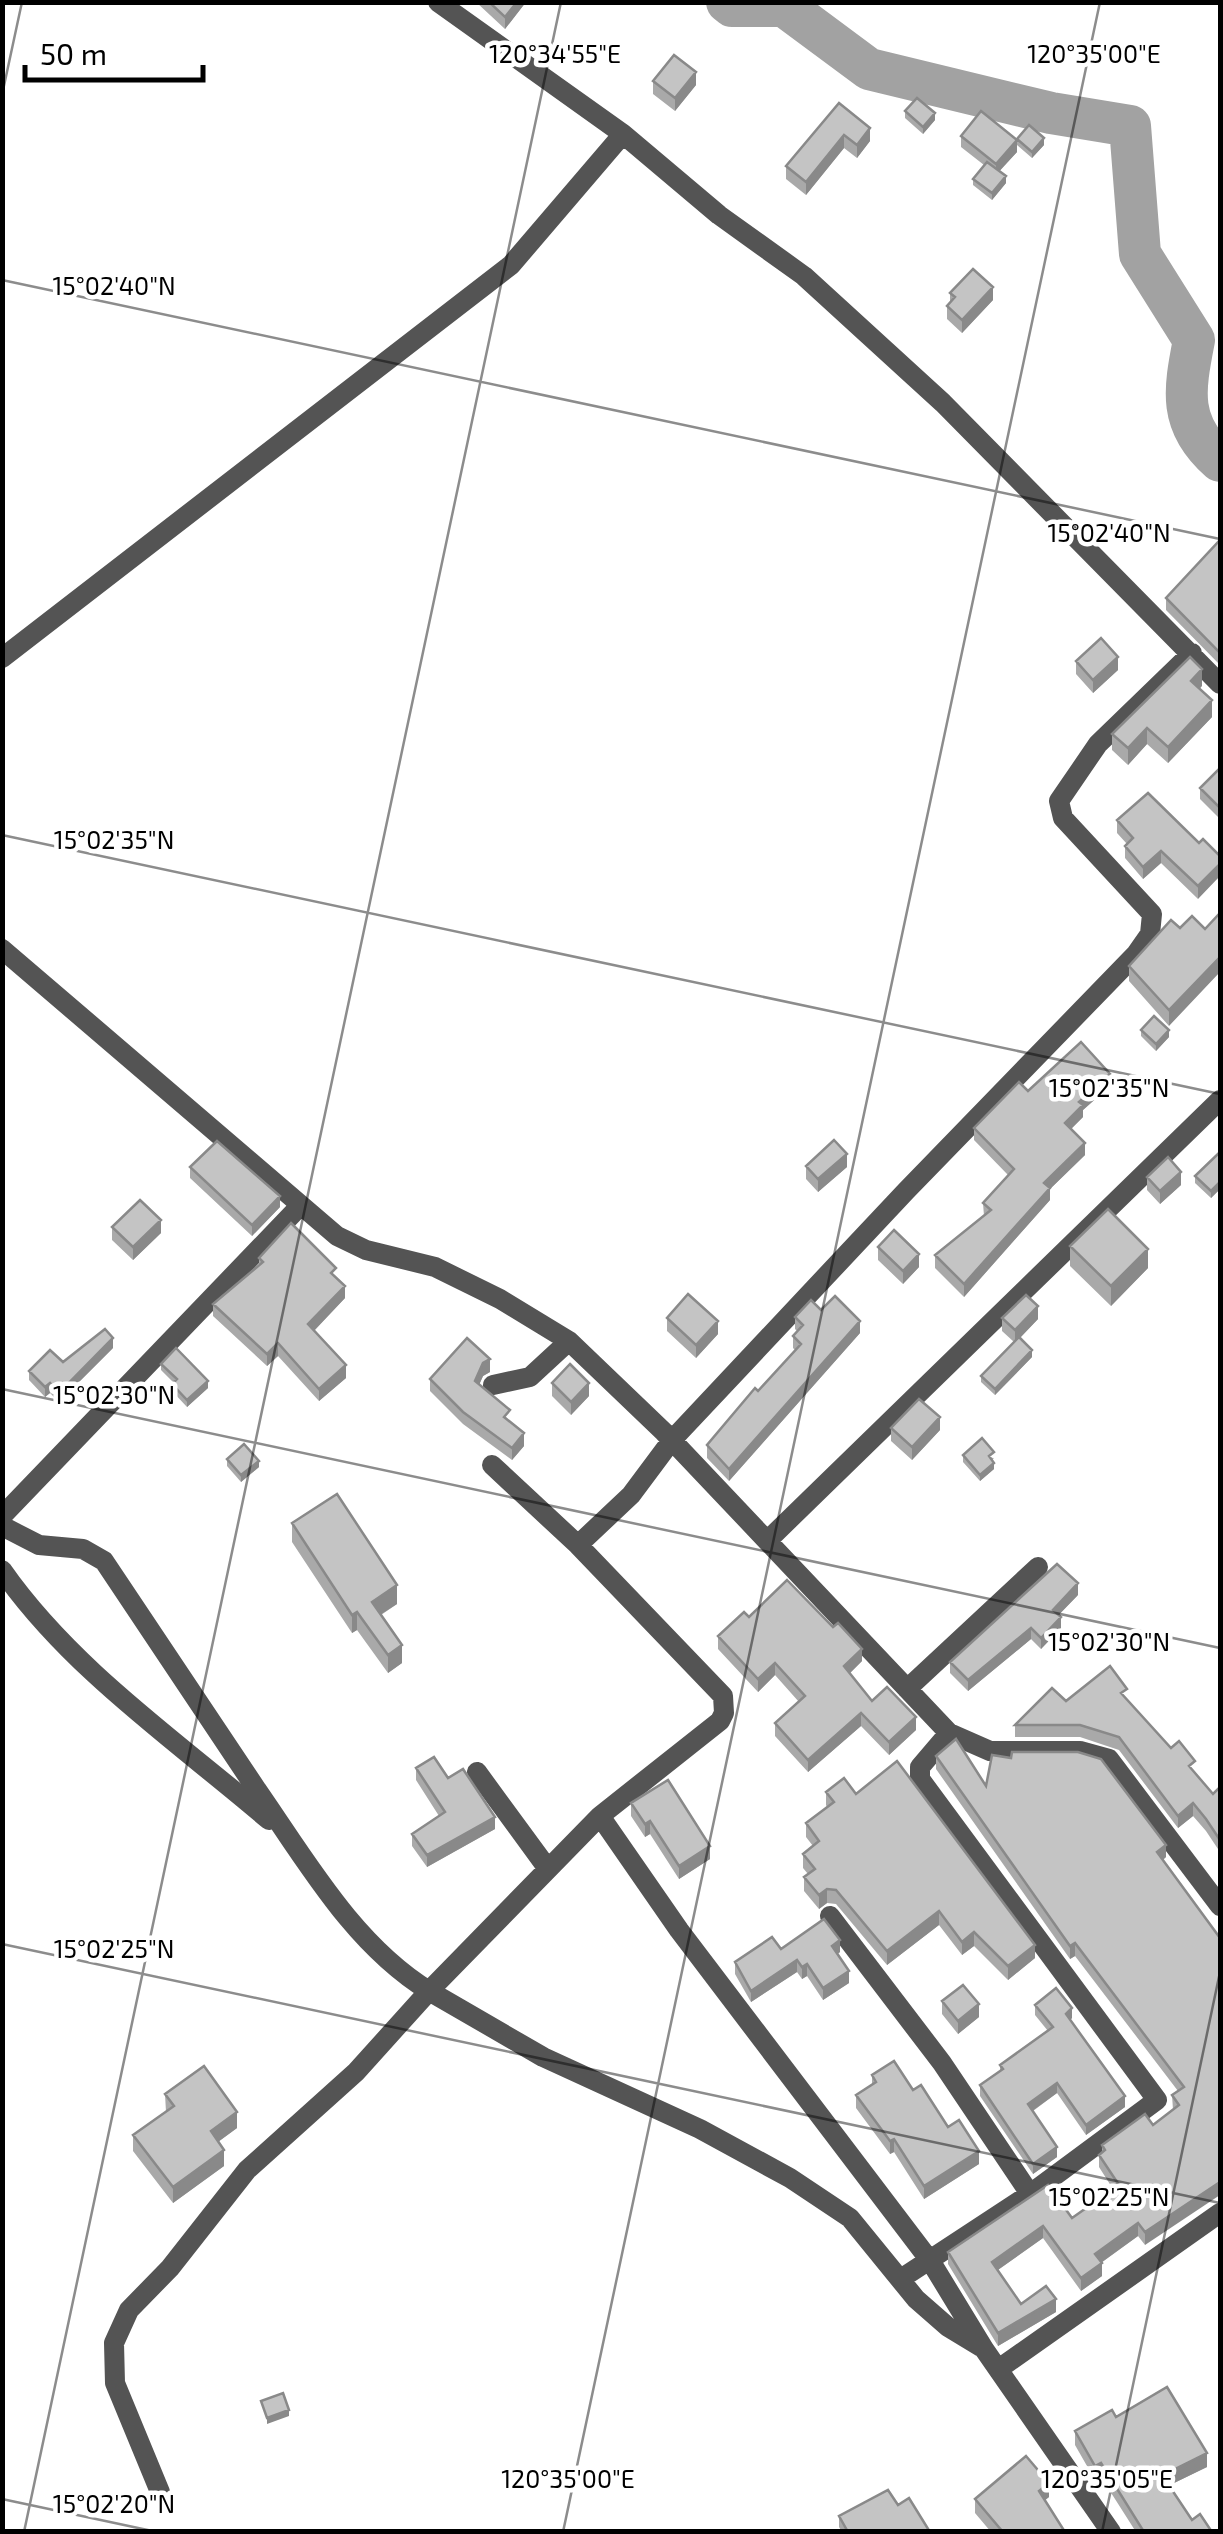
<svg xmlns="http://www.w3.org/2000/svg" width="1223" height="2534" font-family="'Exo 2',sans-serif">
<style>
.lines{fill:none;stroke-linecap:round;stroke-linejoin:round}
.river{stroke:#a2a2a2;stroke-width:42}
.street{stroke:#545454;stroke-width:20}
.wall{fill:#a9a9a9}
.shaded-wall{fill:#898989}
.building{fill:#c4c4c4;stroke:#898989;stroke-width:2.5}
.ticks{fill:none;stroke:#000;stroke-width:2.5;stroke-opacity:0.45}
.ticks-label{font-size:25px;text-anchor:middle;fill:#000;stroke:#fff;stroke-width:9;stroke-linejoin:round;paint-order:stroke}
</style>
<rect width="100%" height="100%" fill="#fff"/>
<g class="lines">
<path class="river" d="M727 2 732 6H784L869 69 1051 113 1130 126 1140 254 1194 340C1184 391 1178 424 1220 461"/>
<path class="street" d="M438 2 623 134 719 215 804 276 943 403 1220 684
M2 658 511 265 623 134
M2 949 337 1236 366 1250 435 1267 500 1299 569 1341 664 1432 949 1733 990 1751H1080L1109 1759 1220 1906
M493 1385 530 1377 569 1341
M492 1465 578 1545
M2 1516 300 1206
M2 1526 39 1545 83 1549 104 1561C155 1638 206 1714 257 1790 307 1862 354 1945 429 1991L600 1816
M767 1541 1220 1100
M2 1570C71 1669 178 1742 269 1820
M907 1689 1038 1567
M477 1772 548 1869
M830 1916 942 2063 1030 2194
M902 2278 1030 2194 1157 2100 920 1779V1767L949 1733
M1000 2368 1220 2213
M160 2492 115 2383 114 2343 129 2310 170 2268 247 2170 356 2072 429 1991 543 2057 700 2129 790 2178 850 2218 916 2299 948 2327 981 2347
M1111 2532 984 2349 931 2262 679 1930 600 1816 720 1721 724 1713 723 1696 578 1545 631 1495 672 1440 906 1191 1136 954 1150 934 1152 914 1063 818 1059 801 1098 744 1192 653"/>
</g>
<path class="wall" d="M476 2H526L505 29Z
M653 81 696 85 675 111 653 94Z
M839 103 870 141 857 158 844 148 806 195 786 179V166Z
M905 111 935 120 923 134 905 118Z
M961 136 1017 152 999 171 1006 183 992 200 973 185V179L984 165 961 147Z
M1017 139 1044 145 1032 158 1017 145Z
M950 293 993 300 962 333 947 319V306L950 302Z
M1220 540V665L1166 610V598Z
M1076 661 1118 670 1093 693 1076 674Z
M1202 686 1199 689 1212 717 1168 763 1147 744 1128 765 1112 750V734Z
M1220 768V819L1200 799V788Z
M1117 820 1199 843 1198 899 1161 863 1143 879 1125 858V846L1127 844 1117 833Z
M1171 920 1169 1026 1129 981V966Z
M1141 1030 1169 1037 1156 1051 1141 1036Z
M1110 1086 1083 1110V1117L1071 1129 1085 1155 1050 1189V1200L964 1297 935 1268V1255L984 1216 983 1203 1008 1175 974 1140V1128L1028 1091Z
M1220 1152V1189L1211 1198 1195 1183V1176Z
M806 1166 847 1167 818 1192 806 1179Z
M190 1167 280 1207 252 1236 190 1178Z
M1147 1177 1181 1185 1160 1204 1147 1190Z
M112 1227 161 1233 133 1260 112 1240Z
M1070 1246 1148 1268 1111 1306 1070 1266Z
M878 1247 919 1267 903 1284 878 1260Z
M259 1258 345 1298 314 1331 346 1378 319 1401 278 1356 267 1366 213 1316V1304L259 1266Z
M821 1310 860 1333 729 1481 707 1458V1445L795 1350 793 1348V1336L797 1331 795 1329V1317Z
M667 1318 718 1334 696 1358 667 1331Z
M1002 1318 1038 1319 1020 1338 1032 1357 995 1395 981 1382V1376L1014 1342 1002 1331Z
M113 1348 59 1402 50 1393 45 1397 29 1380V1371Z
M161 1364 208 1388 187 1407 172 1391 174 1383 161 1370Z
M490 1372 483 1376 479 1385 510 1422 524 1446 512 1460 463 1424 430 1391V1379Z
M552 1383 589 1396 571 1415 552 1396Z
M891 1428 940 1430 912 1460 891 1441Z
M963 1455 994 1458 992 1460 994 1469 980 1481 963 1462Z
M227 1459 259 1467 241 1482 227 1466Z
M292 1523 397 1604 381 1615 402 1663 388 1673 357 1630 352 1633 292 1542Z
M1078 1595 1058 1615 1061 1628 1041 1649 1031 1639 968 1691 950 1673V1662Z
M749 1617 862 1661 849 1674 872 1701 916 1730 889 1755 861 1726 808 1772 775 1736V1723L799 1702 775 1675 758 1692 718 1649V1636Z
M1127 1700 1213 1794 1220 1787V1852L1206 1831 1193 1816 1178 1828 1119 1750 1080 1737H1015V1725L1066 1701Z
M936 1756 986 1786 1166 1857 1163 1860 1220 1938 1145 2245 1138 2236 1101 2263 1102 2276 1081 2291 1043 2238 998 2270 1021 2304 1056 2312 998 2346 948 2264V2252L1072 2218 1113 2189 1099 2167V2155L1102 2153V2145L1153 2125 1173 2110 1172 2095 1178 2091 1075 1956 1070 1959 936 1769Z
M416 1768 448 1778 495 1829 427 1867 412 1846V1834L439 1816 416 1780Z
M826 1792 856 1794 1035 1958 1008 1980 974 1946 962 1955 939 1925 887 1965 836 1904 827 1903 819 1909 804 1891V1877L808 1874 803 1868V1854L813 1846 806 1837V1823L827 1807 826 1805Z
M631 1803 710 1859 679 1879 650 1834 645 1837 631 1816Z
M781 1949 840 1952 837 1954 849 1983 823 2000 807 1976 802 1979 797 1972 751 2002 735 1974V1962Z
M942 2001 979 2017 958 2034 942 2014Z
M1035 2005 1072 2018 1070 2020 1125 2107 1086 2135 1057 2093 1033 2111 1057 2157 1033 2174 980 2096V2085L1000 2071V2065L1048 2031 1035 2015Z
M872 2075 913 2090 979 2164 924 2199 894 2152 890 2154 856 2108V2095L872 2084Z
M165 2094 237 2128 218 2142 224 2166 173 2203 133 2151V2135L166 2112Z
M1116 2417 1207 2467 1172 2484V2491L1192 2520 1212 2532H1136L1101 2477 1095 2480 1075 2445V2431Z
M1049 2497 1045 2500 1065 2532H991L975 2513V2499Z
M898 2505 930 2532H842L839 2527V2516Z"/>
<path class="shaded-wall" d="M517 2H526L505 29V17Z
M696 72V85L675 111V98Z
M935 113V120L923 134V127Z
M870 128V141L857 158V145Z
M844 135V148L806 195V182Z
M1044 138V145L1032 158V152Z
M1017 140V152L996 175V164Z
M1006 176V183L992 200V193Z
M993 287V300L962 333V320Z
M1118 657V670L1093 693V680Z
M1202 669V686L1191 697V681Z
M1212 700V717L1168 763V747Z
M1147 728V744L1128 765V748Z
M1161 851V863L1143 879V867Z
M1220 864V876L1198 899V886Z
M1220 957V972L1169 1026V1010Z
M1169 1030V1037L1156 1051V1044Z
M1110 1074V1086L1083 1110V1117L1065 1135V1123L1079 1102Z
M1085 1143V1155L1050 1189V1200L964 1297V1284L1044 1183Z
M847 1154V1167L818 1192V1179Z
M1181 1172V1185L1160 1204V1191Z
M1220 1182V1189L1211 1198V1191Z
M280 1196V1207L252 1236V1225Z
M161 1220V1233L133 1260V1247Z
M1148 1249V1268L1111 1306V1286Z
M919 1254V1267L903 1284V1271Z
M345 1286V1298L308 1337V1324Z
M1038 1306V1319L1015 1343V1330Z
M718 1321V1334L696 1358V1345Z
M860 1321V1333L729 1481V1469Z
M113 1338V1348L59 1402V1393Z
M278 1343V1356L267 1366V1354Z
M1032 1350V1357L995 1395V1389Z
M490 1359V1372L483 1376 475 1394V1381L483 1363Z
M346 1365V1378L319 1401V1389Z
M208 1381V1388L187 1407V1400Z
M50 1383V1393L45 1397V1387Z
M589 1383V1396L571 1415V1402Z
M940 1417V1430L912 1460V1447Z
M524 1433V1446L512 1460V1448Z
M259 1461V1467L241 1482V1475Z
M994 1463V1469L980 1481V1475Z
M1078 1583V1595L1053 1621V1610Z
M397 1585V1604L372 1620V1602Z
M357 1612V1630L352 1633V1615Z
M1061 1617V1628L1041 1649V1638Z
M1031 1628V1639L968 1691V1680Z
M402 1645V1663L388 1673V1655Z
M862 1649V1661L844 1679V1666Z
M775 1663V1675L758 1692V1679Z
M861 1713V1726L808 1772V1760Z
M916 1717V1730L889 1755V1742Z
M1193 1803V1816L1178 1828V1816Z
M495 1817V1829L427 1867V1855Z
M650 1821V1834L645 1837V1824Z
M1166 1845V1857L1157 1864V1852Z
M710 1846V1859L679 1879V1866Z
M827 1889V1903L819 1909V1895Z
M939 1911V1925L887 1965V1951Z
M974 1932V1946L962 1955V1942Z
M840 1940V1952L832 1958V1946Z
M1075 1943V1956L1070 1959V1946Z
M1035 1945V1958L1008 1980V1966Z
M797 1960V1972L751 2002V1991Z
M807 1964V1976L802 1979V1967Z
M849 1971V1983L823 2000V1988Z
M979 2004V2017L958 2034V2021Z
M1072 2008V2018L1066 2024V2014Z
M1057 2083V2093L1028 2114V2104Z
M1125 2096V2107L1086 2135V2125Z
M237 2112V2128L211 2147V2131Z
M894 2139V2152L890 2154V2141Z
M1057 2147V2157L1033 2174V2164Z
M224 2150V2166L173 2203V2187Z
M979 2151V2164L924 2199V2186Z
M1220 2182V2195L1145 2245V2232Z
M1138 2223V2236L1095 2267V2254Z
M1043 2226V2238L992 2274V2262Z
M1102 2263V2276L1081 2291V2278Z
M1056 2299V2312L998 2346V2333Z
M289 2410V2416L267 2424V2418Z
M1207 2453V2467L1172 2484V2492L1166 2481 1169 2472Z
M1101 2463V2477L1095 2480V2466Z
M1049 2483V2497L1039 2505V2491Z"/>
<path class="building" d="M489 2H517L505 17Z
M674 55 696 72 675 98 653 81Z
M917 98 935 113 923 127 905 111Z
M839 103 870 128 857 145 844 135 806 182 786 166Z
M981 111 1017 140 996 164 961 136Z
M1029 125 1044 138 1032 152 1017 139Z
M987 162 1006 176 992 193 973 179Z
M973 269 993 287 962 320 947 306 955 297 950 293Z
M1220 540V653L1166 598Z
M1101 638 1118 657 1093 680 1076 661Z
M1190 657 1202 669 1191 681 1212 700 1168 747 1147 728 1128 748 1112 734Z
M1220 768V808L1200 788Z
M1148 793 1199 843 1203 839 1220 856V864L1198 886 1161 851 1143 867 1125 846 1133 838 1117 820Z
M1220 913V957L1169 1010 1129 966 1171 920 1180 928 1192 916 1205 929Z
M1154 1016 1169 1030 1156 1044 1141 1030Z
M1081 1042 1110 1074 1079 1102 1083 1105 1065 1123 1085 1143 1044 1183 1050 1188 964 1284 935 1255 991 1210 983 1203 1014 1169 974 1128 1019 1082 1028 1091Z
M834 1140 847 1154 818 1179 806 1166Z
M217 1141 280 1196 252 1225 190 1167Z
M1220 1152V1182L1211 1191 1195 1176Z
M1168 1157 1181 1172 1160 1191 1147 1177Z
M140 1200 161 1220 133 1247 112 1227Z
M1108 1209 1148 1249 1111 1286 1070 1246Z
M291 1223 336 1268 331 1273 345 1286 308 1324 346 1365 319 1389 278 1343 267 1354 213 1304 263 1262 259 1258Z
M894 1230 919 1254 903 1271 878 1247Z
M688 1294 718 1321 696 1345 667 1318Z
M1026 1295 1038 1306 1015 1330 1002 1318Z
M835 1296 860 1321 729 1469 707 1445 755 1388 758 1391 801 1344 793 1336 803 1325 795 1317 811 1300 821 1310Z
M105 1329 113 1338 59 1393 50 1383 45 1387 29 1371 50 1350 63 1362Z
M1019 1337 1032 1350 995 1389 981 1376Z
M467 1338 490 1359 483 1363 475 1381 510 1410 504 1417 524 1433 512 1448 463 1412 430 1379Z
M176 1348 208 1381 187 1400 172 1384 177 1379 161 1364Z
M570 1364 589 1383 571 1402 552 1383Z
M919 1399 940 1417 912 1447 891 1428Z
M982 1438 994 1452 989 1456 994 1463 980 1475 963 1455Z
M244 1444 259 1461 241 1475 227 1459Z
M337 1494 397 1585 372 1602 402 1645 388 1655 357 1612 352 1615 292 1523Z
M1057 1564 1078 1583 1053 1610 1061 1617 1041 1638 1031 1628 968 1680 950 1662Z
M787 1580 833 1627 838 1623 862 1649 844 1666 872 1701 887 1687 916 1717 889 1742 861 1713 808 1760 775 1723 805 1696 775 1663 758 1679 718 1636 744 1612 749 1617Z
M1110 1666 1127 1689 1121 1693 1171 1748 1179 1741 1195 1761 1189 1766 1213 1794 1220 1787V1840L1206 1819 1193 1803 1178 1816 1119 1737 1080 1725H1015L1052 1688 1066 1701Z
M956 1739 986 1786 992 1755 1011 1758 1012 1752H1078L1101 1759 1166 1845 1157 1852 1220 1938V2182L1145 2232 1138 2223 1095 2254 1102 2263 1081 2278 1043 2226 992 2262 1021 2304 1046 2286 1056 2299 998 2333 948 2252 1048 2185 1072 2218 1119 2185 1099 2155 1105 2150 1102 2145 1145 2114 1153 2125 1179 2105 1172 2095 1184 2087 1075 1943 1070 1946 936 1756Z
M434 1757 448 1778 463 1769 495 1817 427 1855 412 1834 445 1812 416 1768Z
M897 1761 1035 1945 1008 1966 974 1932 962 1942 939 1911 887 1951 836 1890 827 1889 819 1895 804 1877 815 1869 803 1854 819 1841 806 1823 834 1802 826 1792 844 1778 856 1794Z
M668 1780 710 1846 679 1866 650 1821 645 1824 631 1803Z
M824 1919 840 1940 832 1946 849 1971 823 1988 807 1964 802 1967 797 1960 751 1991 735 1962 772 1937 781 1949Z
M963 1985 979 2004 958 2021 942 2001Z
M1056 1988 1072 2008 1066 2014 1125 2096 1086 2125 1057 2083 1028 2104 1057 2147 1033 2164 980 2085 1003 2069 1000 2065 1053 2027 1035 2005Z
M894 2061 913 2090 921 2085 948 2127 959 2120 979 2151 924 2186 894 2139 890 2141 856 2095 876 2082 872 2075Z
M204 2066 237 2112 211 2131 224 2150 173 2187 133 2135 174 2106 165 2094Z
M1167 2387 1207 2453 1169 2472 1172 2478 1166 2481 1192 2520 1200 2514 1212 2532H1144L1101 2463 1095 2466 1075 2431 1112 2410 1116 2417Z
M283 2393 289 2410 267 2418 261 2401Z
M1026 2456 1049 2483 1039 2491 1065 2532H1003L975 2499Z
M888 2490 898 2505 909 2498 930 2532H848L839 2516Z"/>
<path class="ticks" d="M2 95 22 2M2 280 1220 539M2 835 1220 1094M2 1389 1220 1648M2 1944 1220 2203M2 2499 157 2532M24 2532 561 2M563 2532 1100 2M1102 2532 1220 1972"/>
<g class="ticks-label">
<text x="555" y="63">120°34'55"E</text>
<text x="1094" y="63">120°35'00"E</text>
<text x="114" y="295">15°02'40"N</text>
<text x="1109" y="542">15°02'40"N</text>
<text x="114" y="849">15°02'35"N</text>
<text x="1109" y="1097">15°02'35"N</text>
<text x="114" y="1404">15°02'30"N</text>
<text x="1109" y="1651">15°02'30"N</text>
<text x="114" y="1958">15°02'25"N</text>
<text x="1109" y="2206">15°02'25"N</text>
<text x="568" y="2488">120°35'00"E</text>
<text x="1107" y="2488">120°35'05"E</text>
<text x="114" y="2513">15°02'20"N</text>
</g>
<rect width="1223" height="2534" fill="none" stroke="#000000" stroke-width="10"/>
<path d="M25 65v15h178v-15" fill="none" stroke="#000000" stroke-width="5"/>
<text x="40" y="65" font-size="30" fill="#000000" stroke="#ffffff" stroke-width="8" paint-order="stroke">50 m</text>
</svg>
